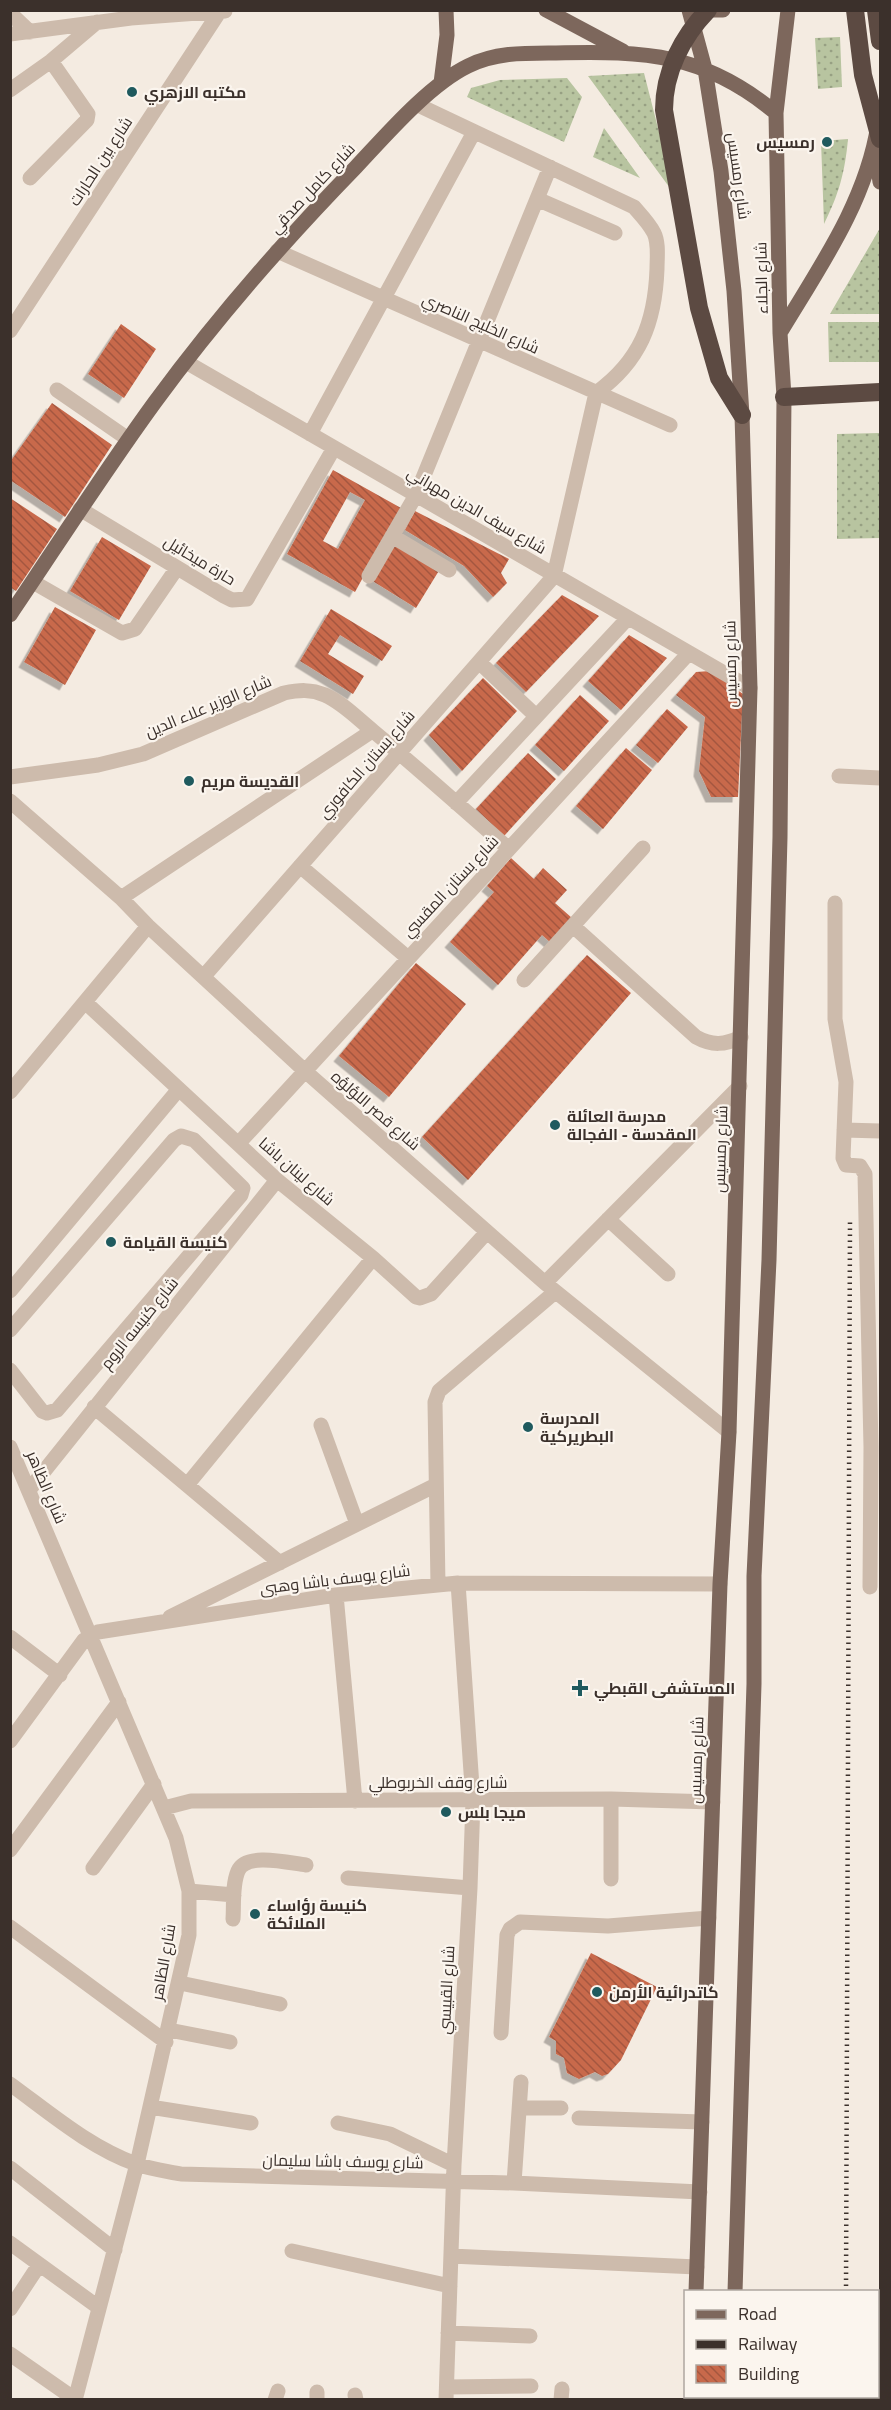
<svg xmlns="http://www.w3.org/2000/svg" width="891" height="2410" font-family="'Titillium Web',Cairo,sans-serif">
<style>
.grass{fill:url(#grass-dots)}
.building{fill:url(#building-back-hatch);fill-rule:evenodd;filter:url(#shadow)}
.lines{fill:none;stroke-linecap:round;stroke-linejoin:round}
.minor{stroke:#cdbbac;stroke-width:15}
.major{stroke:#7d675c;stroke-width:15}
.highway{stroke:#5c4a42;stroke-width:18}
.rail{stroke:#3b302b;stroke-width:4.5;stroke-dasharray:1.5 4.5;stroke-linecap:butt}
.poi-dot{fill:#1f5a5e;stroke:#fbf5ee;stroke-width:2}
.labels{text-anchor:middle;stroke-width:4.5;stroke-linejoin:round;paint-order:stroke}
.poi-label{font-size:16px;font-weight:bold;fill:#3b302b;stroke:#fbf5ee;text-anchor:start}
.street-label{font-size:16px;fill:#3b302b;stroke:#fbf5ee}
</style>
<defs>
<pattern id="grass-dots" width="8" height="8" patternUnits="userSpaceOnUse" patternTransform="scale(1.5)"><rect width="8" height="8" fill="#b8c4a0"/><path d="M2 2h.1M6 6h.1" fill="none" stroke="#97a083" stroke-width="1.8" stroke-linecap="round"/></pattern>
<pattern id="building-back-hatch" width="6" height="6" patternUnits="userSpaceOnUse" patternTransform="scale(1.5)"><rect width="6" height="6" fill="#c8694b"/><path d="M-1 5l2 2M0 0l6 6M5-1l2 2" fill="none" stroke="#a4573f"/></pattern>
<filter id="shadow"><feDropShadow dx="-5.5" dy="5.5" stdDeviation="0" flood-color="#0004"/></filter>
</defs>
<rect width="100%" height="100%" fill="#f4ebe1"/>
<path class="grass" d="M840 37 842 87 818 89 815 38Z
M644 73 675 195 588 76Z
M567 78 582 97 564 142 467 97 471 88 500 80Z
M604 128 640 178 593 157Z
M848 139C845 172 839 194 824 224L821 141Z
M880 228V314H830Z
M828 322H880V362H829Z
M880 433V538L837 539V434Z"/>
<path class="building" d="M121 324 156 349 124 398 88 374Z
M52 403 112 445 65 517 10 480V462Z
M333 470 401 508 355 592 287 554ZM350 492 365 500 338 549 323 541Z
M10 498 57 529 16 591 10 587Z
M415 511 509 559 501 573 507 583 493 597 464 566 405 530Z
M102 537 151 566 119 620 70 591Z
M397 541 440 569 416 608 371 580Z
M562 595 599 616 526 692 496 663Z
M55 607 96 630 65 685 24 662Z
M331 609 392 646 382 661 340 635 328 654 364 676 353 694 300 661Z
M629 635 667 658 621 710 588 681Z
M710 671 743 694 738 797H711L699 771 705 717 676 695 696 672Z
M483 678 517 711 462 771 429 735Z
M580 695 609 721 564 771 535 745Z
M667 709 688 727 658 763 636 745Z
M626 748 652 770 603 829 576 806Z
M528 753 556 779 504 836 476 809Z
M511 858 534 879 543 868 567 890 555 903 572 918 550 942 542 935 498 985 450 942 494 892 487 886Z
M587 955 631 993 468 1180 422 1137Z
M416 963 466 1004 389 1097 339 1056Z
M591 1953 657 1987 621 2060 608 2074 602 2076 595 2072 579 2079 567 2073 564 2058 556 2054V2041L549 2037Z"/>
<g class="lines">
<path class="minor" d="M10 13 30 32
M10 34 131 18 225 11
M10 90 51 61 97 22
M30 178 87 120 88 114 51 61
M537 199 615 233
M277 251 670 425
M10 331 220 11
M186 362 750 688
M57 390 128 439
M310 434 474 132
M80 509 224 596 232 600 247 599 334 448
M392 536 449 570
M369 576 416 495 550 167
M33 582 122 633 135 629 177 568
M479 662 536 716
M839 776 880 778
M10 777 98 765 143 754 284 693C299 690 311 689 325 695 343 703 358 719 373 731 419 769 464 810 509 849
M10 801 121 898 148 926 305 1071 545 1283 729 1432
M456 803 628 618
M300 866 408 958
M121 898 372 731
M835 903V1019L846 1082 843 1158 846 1165 860 1166 865 1174 871 1447 870 1587
M573 926 696 1037C712 1046 725 1045 741 1037
M204 976 554 576 596 393C640 361 655 323 657 269 657 258 659 243 654 233 649 223 641 215 634 207L418 105
M524 980 643 848
M85 1002 277 1180 373 1258 416 1297 420 1298 431 1294 487 1232
M10 1092 148 926
M844 1130 880 1131
M238 1144 689 653
M608 1219 668 1274
M545 1283 740 1086
M10 1291 179 1089
M10 1330 174 1140 181 1136 194 1140 243 1188 241 1195 57 1410 47 1413 42 1411 10 1370
M94 1407 280 1563
M321 1425 357 1524
M10 1447 176 1838 189 1891V1935L137 2164 75 2400
M187 1485 373 1258
M29 1490 277 1180
M438 1585 435 1402 439 1391 555 1292
M336 1595 355 1801
M170 1617 436 1485
M10 1637 60 1675
M10 1741 84 1640 98 1632 336 1595 458 1583 720 1584
M611 1799V1879
M164 1808 191 1801 611 1799 713 1802
M10 1850 119 1702
M93 1868 154 1784
M348 1878 470 1888
M189 1891 234 1895
M233 1919C234 1905 232 1885 238 1871 246 1852 289 1863 306 1865
M10 1927 166 2042
M180 1983 280 2004
M169 2030 230 2042
M501 2033 507 1935 510 1929 520 1922 608 1926 709 1918
M10 2084C50 2113 89 2147 136 2164 150 2169 166 2171 181 2174L514 2183 700 2192
M150 2107 251 2123
M520 2108H561
M579 2118 702 2122
M338 2123 390 2134 454 2165
M10 2168 115 2250
M514 2183 521 2082
M10 2243 98 2307
M292 2251 450 2286
M451 2256 697 2267
M10 2309 39 2265
M448 2333 530 2336
M10 2354 76 2400
M447 2387 531 2386
M355 2395 356 2400
M275 2400 278 2391
M317 2400V2392
M446 2400 454 2165 470 1888 473 1801 458 1583
M561 2400 562 2389"/>
<path class="major" d="M546 10 623 51
M689 10 705 69 721 171 734 291 742 415 750 688 729 1432 720 1584 696 2292
M709 10H723
M441 83 447 35 446 10
M875 147 880 182
M780 333C819 268 866 202 878 125
M10 615C58 544 104 472 155 402 216 319 284 241 356 167 386 135 429 85 468 66 496 52 526 53 556 53 646 51 704 53 776 113
M735 2292 754 1684V1576L769 1260 780 837 784 397 780 333 776 113 788 10
M692 2400V2396
M731 2400V2396"/>
<path class="highway" d="M708 10C682 37 664 72 664 110L699 308 719 378 742 415
M855 10 863 75 880 139
M876 10 880 41
M784 397 880 392"/>
<path class="rail" d="M846 2292 850 1220
M834 2400V2396
M843 2400V2396"/>
</g>
<g class="poi-dot">
<circle cx="132" cy="92" r="6"/>
<circle cx="827" cy="142" r="6"/>
<circle cx="189" cy="781" r="6"/>
<circle cx="555" cy="1125" r="6"/>
<circle cx="111" cy="1242" r="6"/>
<circle cx="528" cy="1427" r="6"/>
<path d="M577 1679h6v6h6v6h-6v6h-6v-6h-6v-6h6z"/>
<circle cx="446" cy="1812" r="6"/>
<circle cx="255" cy="1914" r="6"/>
<circle cx="597" cy="1992" r="6"/>
</g>
<g class="labels">
<g class="poi-label">
<text x="144" y="98">مكتبه الازهري</text>
<text x="815" y="148" text-anchor="end">رمسيس</text>
<text x="201" y="787">القديسة مريم</text>
<text x="567" y="1122">مدرسة العائلة<tspan x="567" dy="18">المقدسة - الفجالة</tspan></text>
<text x="123" y="1248">كنيسة القيامة</text>
<text x="540" y="1424">المدرسة<tspan x="540" dy="18">البطريركية</tspan></text>
<text x="594" y="1694">المستشفى القبطي</text>
<text x="458" y="1818">ميجا بلس</text>
<text x="267" y="1911">كنيسة رؤاساء<tspan x="267" dy="18">الملائكة</tspan></text>
<text x="609" y="1998">كاتدرائية الأرمن</text>
</g>
<g class="street-label">
<text transform="translate(100 161) rotate(-57)" y="6">شارع بين الحارات</text>
<text transform="translate(739 176) rotate(82)" y="6">شارع رمسيس</text>
<text transform="translate(312 188) rotate(-47)" y="6">شارع كامل صدقي</text>
<text transform="translate(761 278) rotate(-91)" y="6">شارع الجلاء</text>
<text transform="translate(481 323) rotate(24)" y="6">شارع الخليج الناصري</text>
<text transform="translate(477 510) rotate(30)" y="6">شارع سيف الدين مهراني</text>
<text transform="translate(200 560) rotate(31)" y="6">حارة ميخائيل</text>
<text transform="translate(730 664) rotate(-91)" y="6">شارع رمسيس</text>
<text transform="translate(208 706) rotate(-23)" y="6">شارع الوزير علاء الدين</text>
<text transform="translate(366 764) rotate(-49)" y="6">شارع بستان الكافوري</text>
<text transform="translate(450 886) rotate(-47)" y="6">شارع بستان المقسي</text>
<text transform="translate(376 1110) rotate(41)" y="6">شارع قصر اللؤلؤه</text>
<text transform="translate(720 1149) rotate(-88)" y="6">شارع رمسيس</text>
<text transform="translate(297 1171) rotate(41)" y="6">شارع لينان باشا</text>
<text transform="translate(139 1323) rotate(-51)" y="6">شارع كنيسه الروم</text>
<text transform="translate(47 1487) rotate(67)" y="6">شارع الظاهر</text>
<text transform="translate(335 1579) rotate(-7)" y="6">شارع يوسف باشا وهبى</text>
<text transform="translate(696 1760) rotate(-88)" y="6">شارع رمسيس</text>
<text x="438" y="1788">شارع وقف الخربوطلي</text>
<text transform="translate(163 1962) rotate(-80)" y="6">شارع الظاهر</text>
<text transform="translate(446 1990) rotate(-87)" y="6">شارع القبيسي</text>
<text transform="translate(343 2161) rotate(1)" y="6">شارع يوسف باشا سليمان</text>
</g>
</g>
<rect width="891" height="2410" fill="none" stroke="#3b302b" stroke-width="24"/>
<rect x="684" y="2290" width="195" height="108" fill="#fbf5ee" stroke="#aea6a0" stroke-width="1.5"/>
<rect x="696" y="2310" width="30" height="9" fill="#7d675c" stroke="#aea6a0" stroke-width="1.5"/>
<text x="738" y="2320" font-size="18" fill="#3b302b">Road</text>
<rect x="696" y="2340" width="30" height="9" fill="#3b302b" stroke="#aea6a0" stroke-width="1.5"/>
<text x="738" y="2350" font-size="18" fill="#3b302b">Railway</text>
<rect x="696" y="2365" width="30" height="18" fill="url(#building-back-hatch)" stroke="#aea6a0" stroke-width="1.5"/>
<text x="738" y="2380" font-size="18" fill="#3b302b">Building</text>
</svg>
